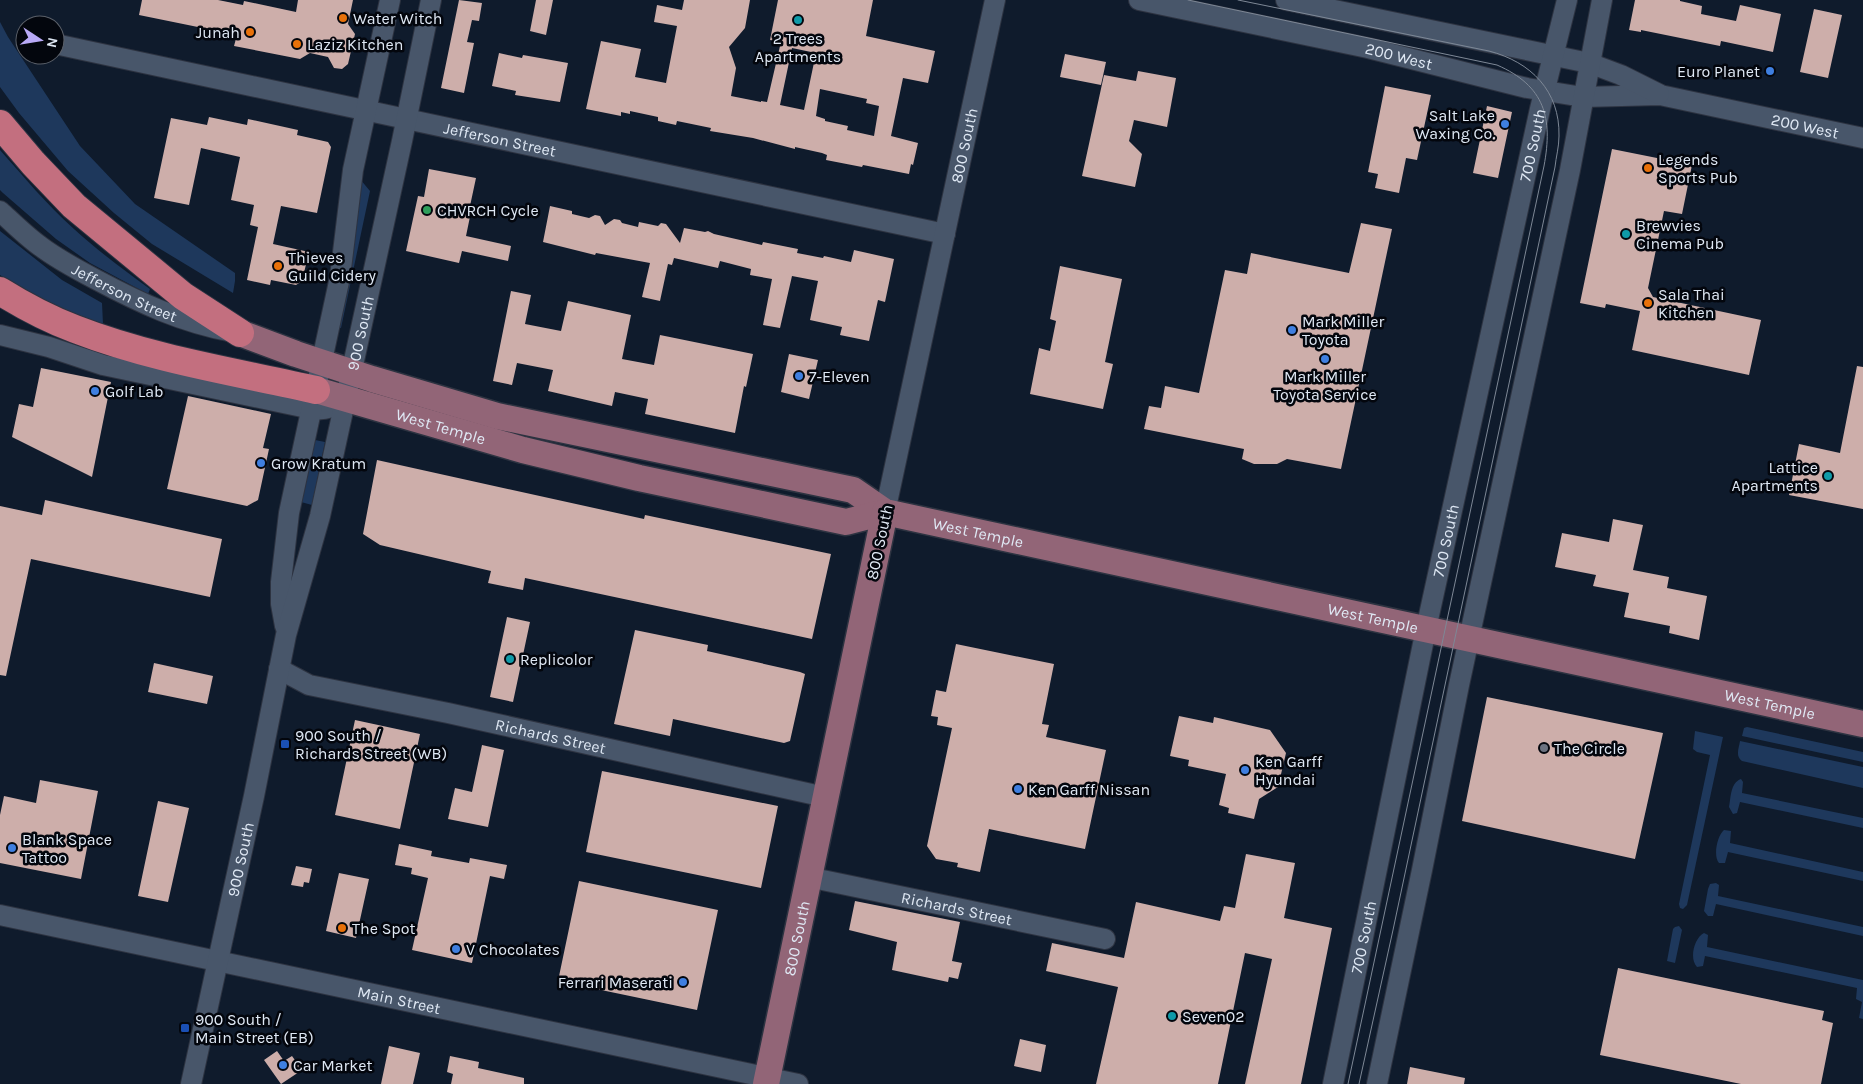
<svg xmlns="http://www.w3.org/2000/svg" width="1863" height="1084" font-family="Karla,sans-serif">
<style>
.green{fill:#1e385c}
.building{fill:#cdaeaa;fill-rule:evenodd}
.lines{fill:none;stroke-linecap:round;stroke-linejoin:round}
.minor-casing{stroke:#2d3341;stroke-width:22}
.major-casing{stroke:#2d3341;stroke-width:29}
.highway-casing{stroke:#2d3341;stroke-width:30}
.minor{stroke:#48566a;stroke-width:20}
.major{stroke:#926577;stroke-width:26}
.highway{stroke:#c36f7f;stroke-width:28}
.tram{stroke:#7e8896;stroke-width:1}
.food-dot{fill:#e8710a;stroke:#03060d;stroke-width:2}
.culture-dot{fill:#0f9aa8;stroke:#03060d;stroke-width:2}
.shop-dot{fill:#3f7fe0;stroke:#03060d;stroke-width:2}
.leisure-dot{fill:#2e9e5b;stroke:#03060d;stroke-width:2}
.transit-dot{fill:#1a4fb4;stroke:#03060d;stroke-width:2}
.worship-dot{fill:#6b7280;stroke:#03060d;stroke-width:2}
.labels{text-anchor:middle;stroke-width:5;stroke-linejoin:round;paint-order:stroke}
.poi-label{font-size:16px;fill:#dfe8f4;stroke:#03060d;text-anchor:start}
.street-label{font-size:16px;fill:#dfe8f4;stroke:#03060d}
</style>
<rect width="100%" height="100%" fill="#0f1b2c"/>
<path class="green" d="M0 22 8 37 80 146 135 204 235 273V281L233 293 152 244 114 213 68 171 19 113 0 87Z
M0 150C24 177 47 205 74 229 98 251 124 270 150 289L148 294 90 263 56 239 3 193 0 190Z
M360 179 370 191 341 328 335 327Z
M0 231 62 280 102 303 103 324 58 308 28 293 0 275Z
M315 440 325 442 312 505 301 502Z
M1747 727 1863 752V762L1742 736 1744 728Z
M1695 731 1723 737 1687 905 1683 909 1680 908 1679 904 1710 755 1697 752 1693 749Z
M1740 741 1863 767V788L1742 761C1735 756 1739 748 1740 741Z
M1741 779 1743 782 1742 793 1863 818V828L1740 802 1737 813 1733 814 1729 807C1731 798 1730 783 1741 779Z
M1724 830 1731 831 1730 843 1863 872V881L1728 852 1725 863H1719C1713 856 1717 836 1724 830Z
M1716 883 1719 885 1718 896 1863 927V936L1716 904 1713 916H1708L1704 911 1708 889 1710 884Z
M1679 926 1682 930 1675 963 1667 961 1673 929 1675 927Z
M1704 933 1708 935 1707 947 1863 980V1019L1859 1018 1862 1002 1856 999 1857 988 1705 956 1703 966 1697 967C1689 959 1694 938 1704 933Z"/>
<path class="building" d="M142 0H218L243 5 244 1 296 12 298 0H353L348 24 355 34 348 64 342 69 334 68 328 57 310 53 300 59 234 46 237 35 139 15Z
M459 0 482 3 479 21 472 20 467 42 474 43 464 93 441 88Z
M536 0H553L546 35 530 31Z
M684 0H750L745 28 729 47 736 68 731 96 761 102V101L767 102 780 46 775 45 776 41 770 40 778 0H873L866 36 935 51 928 83 903 78 891 136 918 143 913 165 911 164 909 174 863 165 862 167 826 160 827 155 822 153 795 147V149L753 138 710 131 711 128 677 121 676 125 658 121V117L630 111V114L621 112V116L586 109 601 41 641 49 635 77 666 83 677 26 654 22 657 5 682 10ZM792 48 816 53 804 110 780 105ZM820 89 867 99 866 103 879 106 874 136 847 130 848 126 825 121V119L816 116Z
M1635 0H1680V1L1702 6 1701 14 1736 21 1740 5 1781 14 1773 52 1721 41 1720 46 1641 30V32L1629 30Z
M1814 9 1842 15 1828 78 1800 72Z
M499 53 522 58 523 55 568 63 560 102 515 95 516 91 492 86Z
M1065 54 1106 62 1101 85 1060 77Z
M1138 71 1176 78 1167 127 1134 120 1129 141 1142 154 1135 187 1082 176 1104 75 1136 81Z
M1385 86 1431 95 1417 160 1406 158 1399 193 1375 188 1378 174 1368 172Z
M1487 106 1512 112 1498 178 1473 173Z
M209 117 247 125 248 119 298 130 297 135 328 142 331 147 317 213 281 206 273 244 309 252 302 281 296 285 271 280 270 285 247 280 258 227 250 225 254 205 231 200 240 157 201 148 189 205 154 198 171 118 207 125Z
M1612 149 1692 165 1682 214 1664 211 1648 288 1653 297 1761 320 1749 375 1632 350 1640 311 1606 304 1605 308 1580 303Z
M429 169 476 178 470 206 472 207 466 236 511 246 508 261 462 251 459 263 406 251 418 196 424 197Z
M550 206 572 211V214L589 218 595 215 600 216 605 225 614 219 620 220 622 223 638 227 639 222 658 226 661 223 666 224 680 243 684 228 705 232 708 231 714 234 762 245 763 242 798 249 797 253 823 258 824 256 851 262 854 250 894 259 885 302 878 300 869 341 840 335 842 327 810 320 818 281 792 276 780 328 763 325 772 279 750 275 751 269 720 261 718 268 674 258 672 265 668 264 660 301 642 297 650 263 596 253 595 255 543 242Z
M1361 223 1392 229 1341 469 1287 459 1277 464H1254L1242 459 1244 449 1144 429 1149 406 1161 408 1165 386 1199 393 1225 270 1247 274 1251 253 1349 273Z
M1060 266 1122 279 1105 362 1113 364 1103 409 1030 394 1039 348 1050 351 1056 321 1050 319Z
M511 291 531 295 525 324 561 331 568 301 631 315 622 359 654 365 660 335 753 354 746 387 744 386 735 433 645 414 648 399 615 392 612 406 548 391 553 370 517 363 512 385 493 381Z
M789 354 818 360 809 399 781 392Z
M1857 366 1863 367V509L1789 495 1799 444 1840 453Z
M41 368 111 382 92 477 12 437 19 404 33 407Z
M188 396 271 414 263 448 269 449 258 500 247 506 167 489Z
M377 460 644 519 645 515 831 554 812 639 525 578 523 590 488 583 491 571 380 545 363 534Z
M45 500 222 539 210 597 31 559 6 676 0 675V506L42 515Z
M1613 519 1643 525 1633 570 1669 577 1667 588 1707 596 1699 640 1669 633 1670 626 1624 617 1629 593 1593 586 1596 575 1555 567 1562 533 1609 542Z
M507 617 530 622 513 702 490 697Z
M635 630 708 645 707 651 800 672 805 674 790 741 784 743 673 719 670 736 614 724Z
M956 644 1054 664 1042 724 1049 725 1046 737 1106 750 1085 849 989 829 980 872 957 867 958 863 936 859 927 846 952 728 937 725 938 717 931 716 936 690 946 692Z
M154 663 213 676 207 704 148 692Z
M1487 697 1663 733 1635 859 1462 821Z
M1179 716 1213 723 1214 717 1270 730 1286 753 1278 787 1259 799 1254 819 1228 813 1229 808 1219 805 1226 774 1188 766 1189 760 1170 756Z
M355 720 420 734 400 829 335 815Z
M482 745 504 750 488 827 448 819 455 788 472 792Z
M602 771 778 806 761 888 586 852Z
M40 780 98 791 81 879 0 863V815L4 796 36 803Z
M158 801 189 808 168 902 138 896Z
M399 844 432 851 431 856 469 863 470 858 507 865 504 879 490 876 472 963 412 950 428 878 411 874 412 868 395 865Z
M1246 854 1295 863 1284 918 1332 928 1301 1084H1245L1272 959 1245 953 1218 1084H1096L1118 987 1046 971 1052 943 1124 958 1136 902 1220 921 1224 906 1235 908Z
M296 866 312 869 309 883 304 882 303 887 291 885Z
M339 873 369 879 356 938 326 931Z
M579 881 718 910 697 1010 558 981Z
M855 901 960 922 952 961 962 963 958 979 949 977 948 982 892 970 897 942 849 930Z
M1618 968 1824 1011 1822 1020 1833 1023 1821 1084H1741L1600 1055Z
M1020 1039 1046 1045 1041 1072 1014 1066Z
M389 1046 420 1053 413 1084H381Z
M277 1051 284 1061 292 1056 302 1070 281 1084 264 1060Z
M450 1056 479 1062 478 1068 524 1078V1084H451L453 1074 447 1072Z
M1410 1067 1465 1078 1464 1084H1407Z"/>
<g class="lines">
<defs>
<g id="minor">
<path id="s1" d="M1139 0 1368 48 1527 88 1583 97 1660 95 1863 138"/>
<path d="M1286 0 1589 63 1621 75 1659 94"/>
<path id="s2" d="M55 44 945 234"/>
<path id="s3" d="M0 211C13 223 26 236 40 246 57 259 76 269 95 279 140 303 183 323 233 332"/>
<path d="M0 335 49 347 103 365 312 409C326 411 335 407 346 398"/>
<path id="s4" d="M885 512 995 0"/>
<path d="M285 626 281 604V582L289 513 340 277 353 170 390 0"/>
<path id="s5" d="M279 669 309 685 448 713 825 797"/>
<path id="s6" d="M808 877 1105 939"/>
<path id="s7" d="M0 915 798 1084"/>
<path id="s8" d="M191 1084 254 796 286 635 320 516 402 141 431 0"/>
<path id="s9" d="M1333 1084 1426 629 1540 109 1567 0"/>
<path d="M1377 1084 1422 870 1459 685 1570 170 1602 0"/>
</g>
<g id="major">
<path id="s10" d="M240 333 296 354 372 379 497 416 853 490 885 512 1863 724"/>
<path id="s11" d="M316 390 523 450 639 478 846 522 885 512"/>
<path id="s12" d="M766 1084 885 512"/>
</g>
<path id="highway" d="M0 124 33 163 74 206 183 296 240 333
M0 291C24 306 49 319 75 329 152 359 236 372 316 390"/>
</defs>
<use href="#minor" class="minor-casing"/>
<use href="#major" class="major-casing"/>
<use href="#highway" class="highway-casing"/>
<use href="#minor" class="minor"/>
<use href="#major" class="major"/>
<use href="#highway" class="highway"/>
<path class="tram" d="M1188 0 1497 65C1545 86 1553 118 1544 166L1348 1084
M1238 0 1489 51C1531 62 1560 91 1559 136 1559 147 1556 157 1555 167L1393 930 1359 1084"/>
</g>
<g class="food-dot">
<circle cx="343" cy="18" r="5"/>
<circle cx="250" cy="32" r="5"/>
<circle cx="297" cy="44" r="5"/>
<circle cx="1648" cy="168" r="5"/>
<circle cx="278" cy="266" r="5"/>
<circle cx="1648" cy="303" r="5"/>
<circle cx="342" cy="928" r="5"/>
</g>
<g class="culture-dot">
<circle cx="798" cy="20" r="5"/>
<circle cx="1626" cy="234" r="5"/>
<circle cx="1828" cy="476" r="5"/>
<circle cx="510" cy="659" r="5"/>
<circle cx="1172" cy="1016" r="5"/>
</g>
<g class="shop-dot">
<circle cx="1770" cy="71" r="5"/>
<circle cx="1505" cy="124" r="5"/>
<circle cx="1292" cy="330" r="5"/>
<circle cx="1325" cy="359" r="5"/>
<circle cx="799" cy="376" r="5"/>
<circle cx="95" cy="391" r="5"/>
<circle cx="261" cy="463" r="5"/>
<circle cx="1245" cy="770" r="5"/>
<circle cx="1018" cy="789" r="5"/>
<circle cx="12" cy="848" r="5"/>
<circle cx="456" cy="949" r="5"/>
<circle cx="683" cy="982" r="5"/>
<circle cx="283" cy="1065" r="5"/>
</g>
<circle class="leisure-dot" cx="427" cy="210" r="5"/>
<g class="transit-dot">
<rect x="280" y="739" width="10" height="10" rx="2.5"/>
<rect x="180" y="1023" width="10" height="10" rx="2.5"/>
</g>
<circle class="worship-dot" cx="1544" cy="748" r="5"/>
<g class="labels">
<g class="poi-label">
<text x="353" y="24">Water Witch</text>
<text x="240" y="38" text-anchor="end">Junah</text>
<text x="798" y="44" text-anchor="middle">2 Trees<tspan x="798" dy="18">Apartments</tspan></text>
<text x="307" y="50">Laziz Kitchen</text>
<text x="1760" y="77" text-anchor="end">Euro Planet</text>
<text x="1495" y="121" text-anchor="end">Salt Lake<tspan x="1495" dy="18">Waxing Co.</tspan></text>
<text x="1658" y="165">Legends<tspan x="1658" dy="18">Sports Pub</tspan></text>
<text x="437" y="216">CHVRCH Cycle</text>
<text x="1636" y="231">Brewvies<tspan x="1636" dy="18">Cinema Pub</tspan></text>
<text x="288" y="263">Thieves<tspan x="288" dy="18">Guild Cidery</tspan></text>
<text x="1658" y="300">Sala Thai<tspan x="1658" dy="18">Kitchen</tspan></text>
<text x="1302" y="327">Mark Miller<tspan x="1302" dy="18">Toyota</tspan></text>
<text x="809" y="382">7-Eleven</text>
<text x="1325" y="382" text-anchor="middle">Mark Miller<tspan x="1325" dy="18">Toyota Service</tspan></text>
<text x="105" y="397">Golf Lab</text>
<text x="271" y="469">Grow Kratum</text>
<text x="1818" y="473" text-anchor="end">Lattice<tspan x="1818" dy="18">Apartments</tspan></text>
<text x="520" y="665">Replicolor</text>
<text x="295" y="741">900 South /<tspan x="295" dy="18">Richards Street (WB)</tspan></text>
<text x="1554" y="754">The Circle</text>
<text x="1255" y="767">Ken Garff<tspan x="1255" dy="18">Hyundai</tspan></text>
<text x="1028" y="795">Ken Garff Nissan</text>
<text x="22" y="845">Blank Space<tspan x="22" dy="18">Tattoo</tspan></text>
<text x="352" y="934">The Spot</text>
<text x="466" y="955">V Chocolates</text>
<text x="673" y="988" text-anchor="end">Ferrari Maserati</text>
<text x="1182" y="1022">Seven02</text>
<text x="195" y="1025">900 South /<tspan x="195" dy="18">Main Street (EB)</tspan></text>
<text x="293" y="1071">Car Market</text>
</g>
<g class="street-label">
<text dy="6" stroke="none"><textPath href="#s1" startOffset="266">200 West</textPath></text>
<text dy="6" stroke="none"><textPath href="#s1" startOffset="680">200 West</textPath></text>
<text dy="6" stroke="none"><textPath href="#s2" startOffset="455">Jefferson Street</textPath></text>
<text dy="6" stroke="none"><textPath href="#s4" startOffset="375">800 South</textPath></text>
<text dy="6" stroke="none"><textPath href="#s9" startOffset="960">700 South</textPath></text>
<text dy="6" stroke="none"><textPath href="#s3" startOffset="150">Jefferson Street</textPath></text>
<text dy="6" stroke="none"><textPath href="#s8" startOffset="770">900 South</textPath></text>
<text dy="6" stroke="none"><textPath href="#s11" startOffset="130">West Temple</textPath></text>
<text dy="6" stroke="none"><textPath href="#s10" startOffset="768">West Temple</textPath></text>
<text dy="6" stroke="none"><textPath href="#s9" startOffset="555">700 South</textPath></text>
<text transform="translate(879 542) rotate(-78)" y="6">800 South</text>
<text dy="6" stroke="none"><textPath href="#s10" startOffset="1172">West Temple</textPath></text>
<text dy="6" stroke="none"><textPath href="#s10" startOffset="1578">West Temple</textPath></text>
<text dy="6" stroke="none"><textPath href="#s5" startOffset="281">Richards Street</textPath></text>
<text dy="6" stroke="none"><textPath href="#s8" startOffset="230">900 South</textPath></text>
<text dy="6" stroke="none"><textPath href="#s6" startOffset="152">Richards Street</textPath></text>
<text dy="6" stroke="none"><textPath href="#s9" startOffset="150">700 South</textPath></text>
<text dy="6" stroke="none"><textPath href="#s12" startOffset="149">800 South</textPath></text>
<text dy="6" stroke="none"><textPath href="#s7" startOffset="408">Main Street</textPath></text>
</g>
</g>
<g transform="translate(40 40) rotate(102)"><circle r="24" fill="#03060d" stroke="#5b6069"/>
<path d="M0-4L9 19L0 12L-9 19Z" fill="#b9aaf7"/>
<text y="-8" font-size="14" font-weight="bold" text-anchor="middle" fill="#dfe8f4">N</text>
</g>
</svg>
